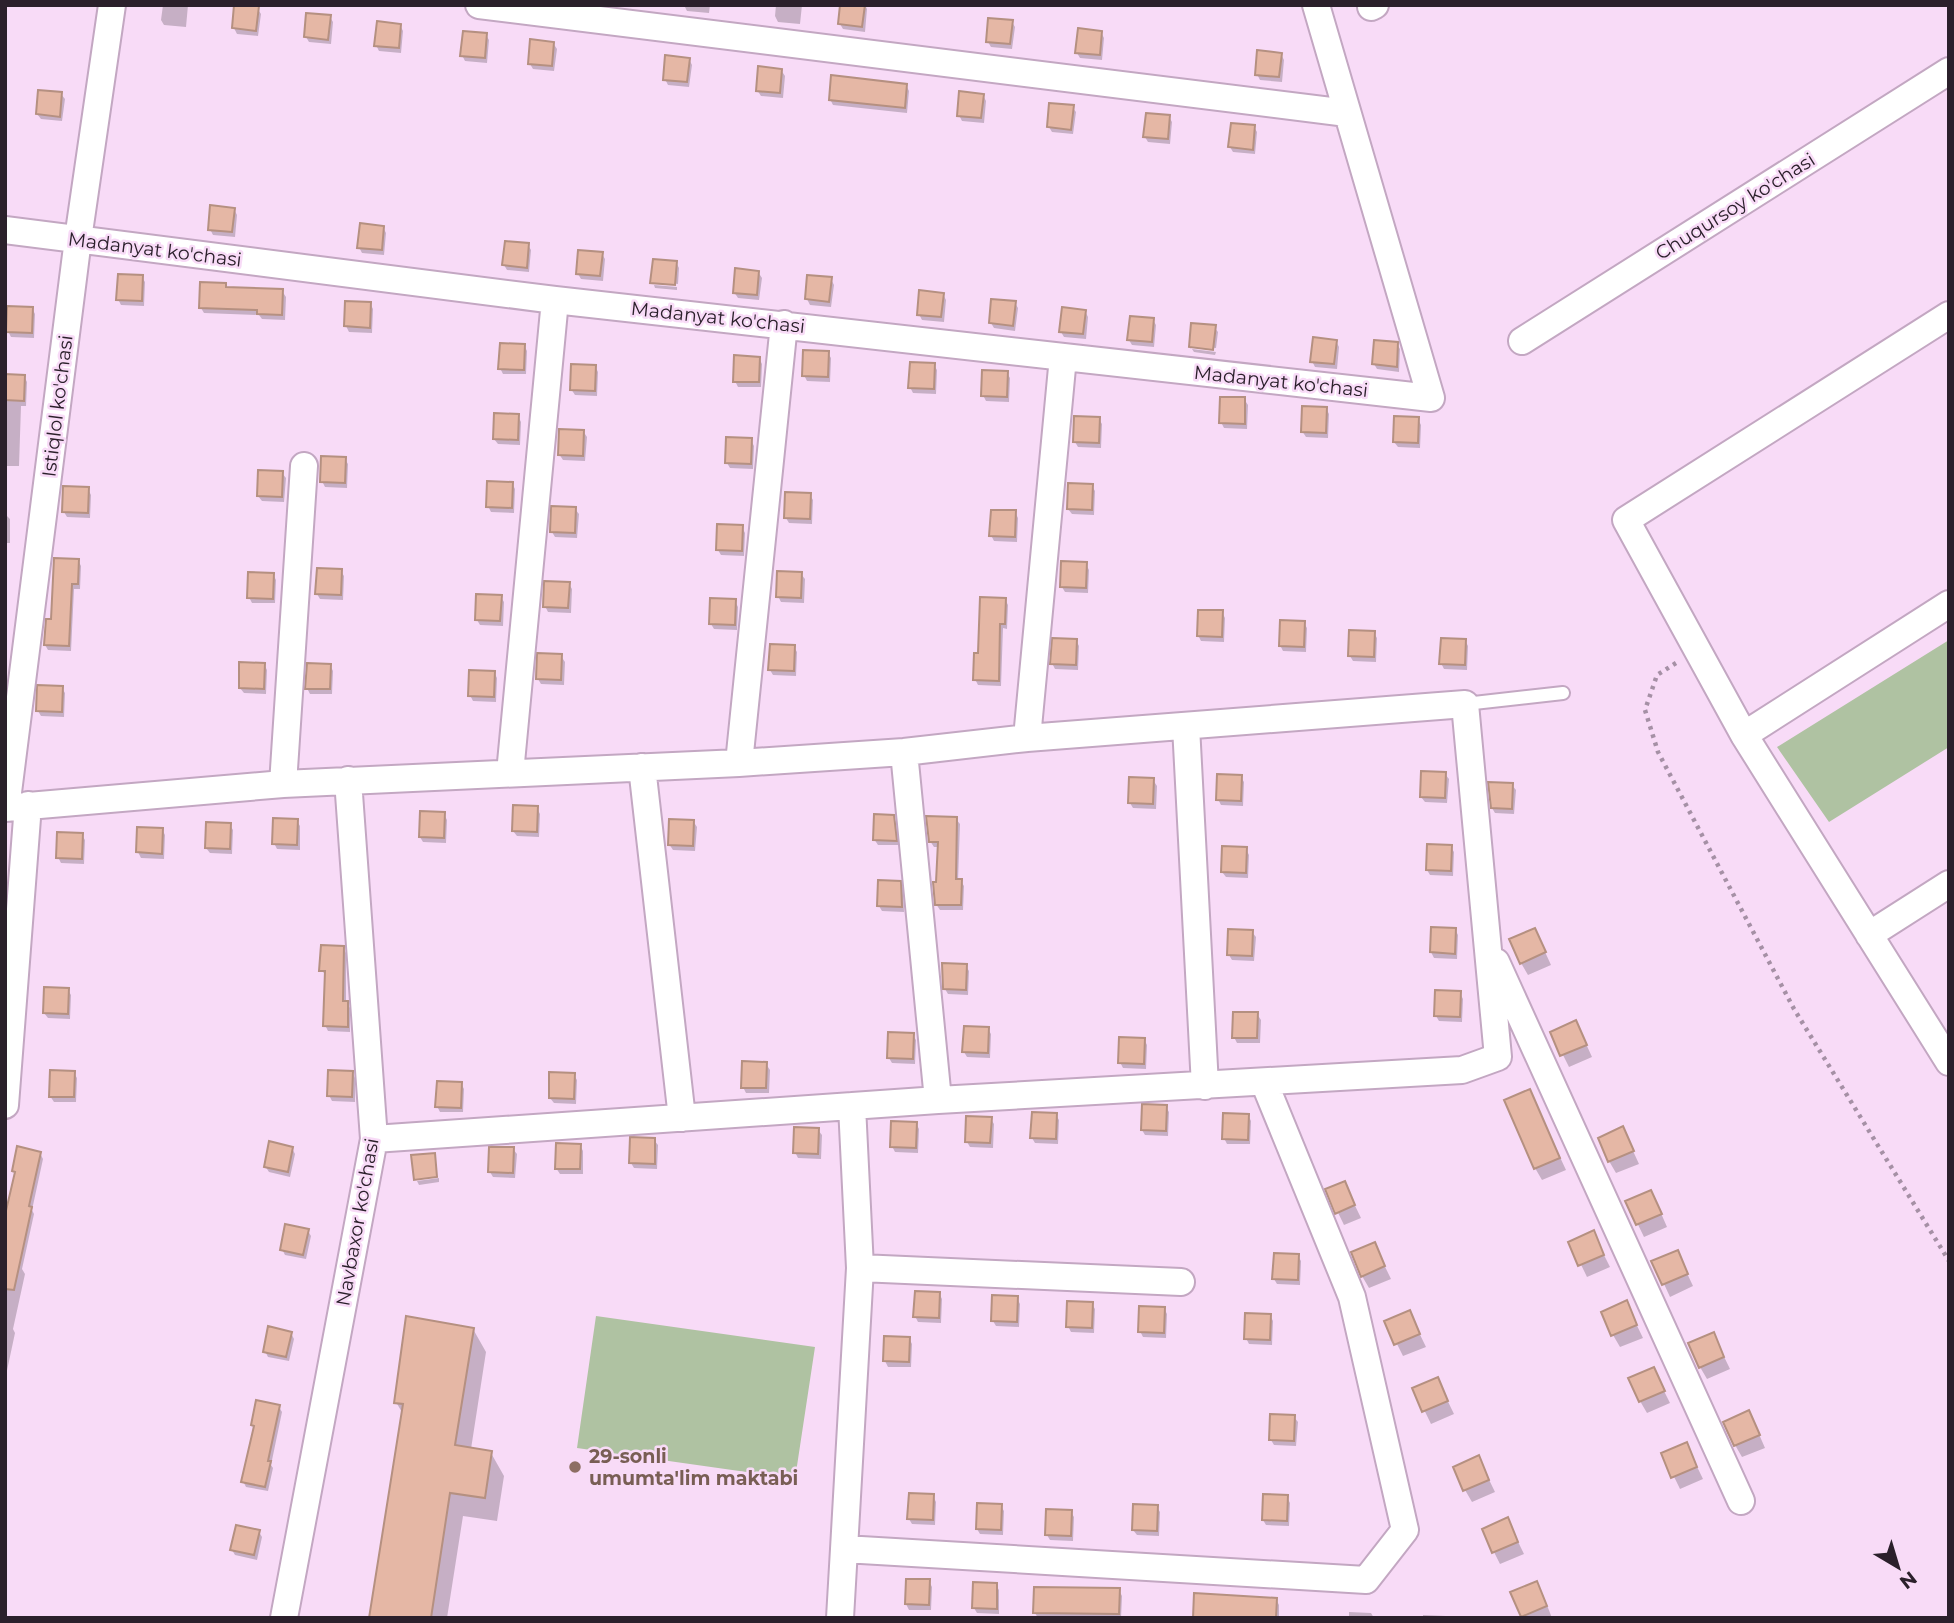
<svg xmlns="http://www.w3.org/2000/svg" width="1954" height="1623" font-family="Montserrat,sans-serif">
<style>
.green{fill:#afc2a2}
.shadow{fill:#0003}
.building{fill:#e5b7a5;stroke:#b59081;stroke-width:2}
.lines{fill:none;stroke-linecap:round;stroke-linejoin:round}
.service-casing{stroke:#c3a7c2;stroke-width:16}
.minor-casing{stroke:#c3a7c2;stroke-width:30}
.path{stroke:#a590a5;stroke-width:4.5;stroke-dasharray:3.5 5;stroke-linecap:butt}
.service{stroke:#fff;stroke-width:12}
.minor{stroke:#fff;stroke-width:26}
.education-dot{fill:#8d6e63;stroke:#f8dbf7;stroke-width:2.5}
.labels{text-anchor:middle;stroke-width:5;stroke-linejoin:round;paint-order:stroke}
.street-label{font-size:19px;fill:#2b202b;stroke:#f8dbf7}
.education-label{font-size:19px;font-weight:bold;fill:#785e54;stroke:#f8dbf7;text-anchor:start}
</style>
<rect width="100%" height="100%" fill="#f8dbf7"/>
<path class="green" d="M1949 640V747L1829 822 1777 747Z
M596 1316 815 1347 795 1479 577 1448Z"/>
<path class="shadow" d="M163 5H188L186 27 164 25 161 20Z
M684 5H710L709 13 687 11Z
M776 5H802L800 24 778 22 775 16Z
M865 5 867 9 865 32 843 29 840 24Z
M257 8 261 14 258 36 237 34 234 28Z
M330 17 333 22 331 44 309 42 306 37Z
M1012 22 1015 27 1012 49 991 47 988 42Z
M400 25 403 31 401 53 379 51 376 45Z
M1101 32 1104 38 1102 60 1080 58 1077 53Z
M486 35 489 40 487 63 465 61 462 55Z
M553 43 557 49 554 71 533 69 530 64Z
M1281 54 1284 60 1282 82 1260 80 1257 74Z
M689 59 692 65 689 87 668 85 665 79Z
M781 70 785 76 783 98 761 96 757 90Z
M906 85 909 91 907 113 833 105 830 99Z
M61 94 65 99 62 121 41 119 37 114Z
M983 95 986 101 984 123 962 121 959 115Z
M1072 107 1076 112 1073 134 1052 132 1049 127Z
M1169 117 1172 122 1170 144 1148 142 1145 137Z
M1254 127 1257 132 1255 154 1233 152 1230 147Z
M234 209 237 215 235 237 213 235 210 229Z
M383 227 386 233 384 255 362 253 359 247Z
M528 245 531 250 529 272 507 270 504 265Z
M602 254 605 259 603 281 581 279 578 274Z
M654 260 676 262 679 268 678 284 653 281V284L652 282Z
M758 272 762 278 759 300 738 298 734 292Z
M142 277 145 282 144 306 121 305 118 299Z
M831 279 834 285 831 307 810 305 807 299Z
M654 285 677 287V290L655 288Z
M282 291 286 297 285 320 262 319 259 315 204 313 201 308Z
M943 294 946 300 944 322 922 320 919 314Z
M370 303 373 309 372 333 349 332 346 326Z
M1015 303 1018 308 1015 331 994 328 991 323Z
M32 308 35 314 34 338 11 337 8 331Z
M1085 311 1088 317 1086 339 1064 337 1061 332Z
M1153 320 1156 325 1154 347 1132 345 1129 340Z
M1193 325 1214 327 1218 332 1216 348 1191 346V349L1190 347Z
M1336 341 1339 347 1337 369 1315 367 1312 361Z
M1397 344 1400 349 1399 372 1377 369 1374 364Z
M524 345 527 351 526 374H503L500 368Z
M1192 349 1216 352 1215 355 1194 352Z
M828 353 831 358 830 382 807 381 804 375Z
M759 358 762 364 761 387H738L735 381Z
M934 365 937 370 936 394 913 393 910 387Z
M595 366 598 372 597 396 575 395 571 389Z
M1007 373 1010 378 1009 402 986 401 983 395Z
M5 376H24L27 382 26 406H21L19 466H5Z
M1244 399 1248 405 1247 429 1224 428 1221 422Z
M1326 408 1329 414 1328 438 1306 437 1302 431Z
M518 416 521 422 520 445 498 444 494 439Z
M1099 419 1102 424 1101 448 1078 447 1075 442Z
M1418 419 1421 425 1420 448 1398 447 1394 442Z
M583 431 587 437 585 461 563 460 559 454Z
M751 440 754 446 753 469 730 468 727 463Z
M345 459 348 464 347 488 325 487 322 481Z
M282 473 286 478 284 502 262 501 258 496Z
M512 483 515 489 514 513 491 512 488 506Z
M1092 486 1095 491 1094 515 1072 514 1068 509Z
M88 489 91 495 90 518 67 517 64 512Z
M810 495 813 500 812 524 789 523 786 518Z
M575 509 579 514 577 538 555 537 552 532Z
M1015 512 1018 518 1017 542 994 541 991 535Z
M5 514 10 519V543H5Z
M742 527 745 533 744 556 721 555 718 550Z
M78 560 81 566 80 589H74L71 651 48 650 45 645Z
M1086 564 1089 570 1088 593 1065 592 1062 587Z
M341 571 344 576 343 600 320 599 317 594Z
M273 574 276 580 275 603H252L249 597Z
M801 574 805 579 804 603 781 602 778 596Z
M569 584 572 589 571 613 548 612 545 606Z
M501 597 504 602 503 626 480 625 477 620Z
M1005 599 1008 605 1007 629 1003 628 1001 686 978 685 975 679 979 655Z
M735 601 738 607 737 630 714 629 711 624Z
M1222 612 1225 618 1224 642 1201 641 1198 635Z
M1304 623 1307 628 1306 652 1283 651 1280 645Z
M1374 633 1377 638 1376 662 1353 661 1350 656Z
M1076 640 1079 646 1078 670 1055 669 1052 663Z
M1465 640 1468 646 1467 670 1444 669 1441 663Z
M794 647 797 652 796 676 773 675 770 670Z
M561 656 565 662 564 685 541 684 538 679Z
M264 664 267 670 266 694 244 693 240 688Z
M330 665 333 671 332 694H310L307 688Z
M494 672 497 678 496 702 473 701 470 695Z
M62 688 65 693 64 717 41 716 38 711Z
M1445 774 1449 779 1447 803 1425 802 1421 797Z
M1241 777 1244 782 1243 806 1221 805 1218 799Z
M1153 780 1157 786 1156 809 1133 808 1130 803Z
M1512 785 1516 790 1514 814 1495 813 1492 808Z
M537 808 540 814 539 837 517 836 513 831Z
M444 814 447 820 446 843 423 842 420 837Z
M893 816 896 822 899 845H878L874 839Z
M956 819 960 824 958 881H961L964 886 963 910H940L936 904 939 847H934L930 841Z
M297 821 300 826V850L277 849 274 843Z
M693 821 697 827 695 851 673 850 669 844Z
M230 825 233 830 232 854 210 853 206 848Z
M162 829 165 835 164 859 141 858 138 852Z
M82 835 85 840 84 864 61 863 58 857Z
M1451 847 1454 852 1453 876 1430 875 1427 870Z
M1246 849 1249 855 1248 878 1226 877 1222 872Z
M900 883 903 888 904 912 882 911 879 906Z
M1455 929 1458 935 1457 959 1434 958 1431 952Z
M1535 930 1551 965 1528 975 1521 963Z
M1252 932 1256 937 1254 961 1232 960 1229 955Z
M343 947 346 953V1002L350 1008V1032L328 1031 325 1025 327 976 321 970Z
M966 966 969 971 968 995 948 994 945 989Z
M68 990 71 995 70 1019 48 1018 44 1013Z
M1460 993 1463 999 1462 1022 1439 1021 1436 1016Z
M1257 1014 1261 1020 1260 1043H1237L1234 1037Z
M988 1029 991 1034 990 1058 967 1057 964 1052Z
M1552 1033 1582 1035 1592 1057 1569 1067Z
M913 1035 916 1040 915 1064 892 1063 889 1058Z
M1144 1039 1147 1045 1146 1069 1123 1068 1120 1062Z
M766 1064 770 1070 769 1093H746L743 1087Z
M352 1072 355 1078V1102L332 1101 329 1095Z
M74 1073 77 1078 76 1102H54L50 1096Z
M574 1075 577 1080 576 1104 554 1103 550 1098Z
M461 1083 464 1089 463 1112H440L437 1106Z
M1529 1091 1566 1170 1542 1180 1535 1168Z
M1166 1107 1169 1112 1168 1136 1145 1135 1142 1130Z
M1056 1115 1059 1120 1058 1144 1035 1143 1032 1138Z
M1248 1115 1251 1121 1250 1144H1227L1224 1138Z
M991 1119 994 1124 993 1148 970 1147 967 1142Z
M916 1123 919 1129 918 1153 895 1152 892 1146Z
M1623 1129 1639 1164 1616 1173 1609 1161Z
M818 1130 822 1135 821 1159 798 1158 795 1152Z
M654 1140 658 1145 657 1169 634 1168 631 1163Z
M580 1145 583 1151V1174H560L556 1168Z
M292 1148 295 1154 290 1177 269 1172 265 1166Z
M513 1149 517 1154 515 1178 493 1177 490 1172Z
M40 1153 43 1159 32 1210 34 1214 22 1269 25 1274 13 1329 15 1333 5 1380V1242L16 1175 14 1171Z
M439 1178V1182L419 1185 417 1181Z
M1344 1183 1361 1218 1344 1225 1327 1190Z
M1627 1202 1657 1204 1667 1227 1644 1237Z
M308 1231 311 1236 306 1259 285 1255 282 1249Z
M1593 1233 1610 1267 1587 1277 1570 1242Z
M1374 1244 1391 1279 1369 1288 1362 1276Z
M1677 1252 1693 1286 1670 1297 1654 1262Z
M1298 1256 1301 1261 1300 1285 1277 1284 1274 1279Z
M939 1293 942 1299 941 1323 918 1322 915 1316Z
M1017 1298 1020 1304 1019 1327 996 1326 993 1321Z
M1626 1303 1643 1338 1620 1347 1613 1335Z
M1092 1304 1095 1309 1094 1333 1071 1332 1068 1326Z
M1164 1308 1167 1314 1166 1338 1143 1337 1140 1331Z
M1409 1312 1426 1347 1403 1356 1386 1322Z
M1270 1315 1273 1321 1272 1345 1249 1344 1246 1338Z
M473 1329 486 1352 471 1449 491 1453 504 1476 497 1521 463 1516 447 1618H371L403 1414 396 1402Z
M291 1333 294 1339 289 1361 268 1357 265 1351Z
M1713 1334 1730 1369 1707 1379 1700 1367Z
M909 1338 912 1344 911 1367H888L885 1361Z
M1653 1369 1670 1403 1647 1413 1640 1401Z
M1437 1379 1454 1414 1431 1424 1414 1389Z
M279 1407 282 1412 271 1465 273 1468 268 1491 246 1487 243 1481 255 1429 253 1425Z
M1294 1417 1298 1422 1296 1446 1274 1445 1271 1440Z
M1755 1425 1765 1448 1742 1457 1735 1445Z
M1686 1444 1703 1479 1680 1489 1663 1454Z
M1478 1457 1495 1492 1472 1502 1465 1490Z
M933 1496 936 1502 935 1525 912 1524 909 1519Z
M1287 1497 1290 1503 1289 1526 1266 1525 1263 1520Z
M1001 1506 1004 1511 1003 1535 980 1534 977 1529Z
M1157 1507 1160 1512 1159 1536 1137 1535 1133 1530Z
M1071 1512 1074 1517 1073 1541 1050 1540 1047 1535Z
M1507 1519 1524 1554 1500 1564 1494 1552Z
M259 1532 262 1537 257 1560 235 1555 232 1550Z
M929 1581 932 1587 931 1610H909L906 1604Z
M996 1585 999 1590V1614L977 1613 974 1608Z
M1119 1590 1122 1596 1121 1618H1038L1035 1613Z
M1513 1593 1543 1595 1552 1618H1523Z
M1276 1599 1279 1605V1618H1194Z
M1349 1612 1371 1613 1374 1618H1349Z
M1423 1615 1446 1616 1447 1618H1423Z"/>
<path class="building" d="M234 5 259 6 256 31 232 28Z
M840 5H865L862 27 838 24Z
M306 13 331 15 328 40 304 37Z
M988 18 1013 20 1010 44 986 42Z
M377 21 401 24 399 48 374 46Z
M1078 28 1102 31 1100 55 1075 53Z
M463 31 487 33 485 58 460 56Z
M530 39 554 42 552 66 528 64Z
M1257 50 1282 53 1279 77 1255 75Z
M665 55 690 58 687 82 663 80Z
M758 66 782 69 780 93 756 91Z
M831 75 907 84 905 108 829 100Z
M38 90 62 92 60 117 36 114Z
M959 91 984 94 981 118 957 116Z
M1049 103 1074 105 1071 130 1047 127Z
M1146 113 1170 115 1168 139 1143 137Z
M1231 123 1255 125 1253 150 1228 147Z
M210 205 235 208 232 232 208 230Z
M360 223 384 226 382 250 357 248Z
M505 241 529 243 527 268 502 265Z
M578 250 603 252 600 276 576 274Z
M653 259 677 261 675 285 650 283Z
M735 268 759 271 757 295 733 293Z
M118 274 143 275 142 301 116 300Z
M807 275 832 277 829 302 805 299Z
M200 282 226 283V287L283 289 282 315 257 314V310L199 308Z
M919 290 944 293 941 317 917 315Z
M991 299 1016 301 1013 326 989 323Z
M345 301 371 302 370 328 344 326Z
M7 306 33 307 32 333 6 332Z
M1062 307 1086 310 1083 334 1059 332Z
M1130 316 1154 318 1152 342 1127 340Z
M1191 323 1216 325 1213 350 1189 347Z
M1313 337 1337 340 1334 364 1310 362Z
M1374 340 1398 342 1397 367 1372 364Z
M500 343 525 344 524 370 498 369Z
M803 350 829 351 828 377 802 376Z
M734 355 760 357 759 382H733Z
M910 362 935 363 934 389 908 388Z
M571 364 596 365 595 391 570 390Z
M982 370 1008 371 1007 397 981 396Z
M5 374 25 375 24 401 5 400Z
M1220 397H1245V424L1219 423Z
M1302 406 1327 407 1326 433 1301 432Z
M494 413 519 414 518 440 493 439Z
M1074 416 1100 417 1099 443 1073 442Z
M1394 416 1419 417 1418 443 1393 442Z
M559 429 584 430 583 456 558 455Z
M726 437 752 438 751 464 725 463Z
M321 456 346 457 345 483 320 482Z
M258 470 283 471 282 497 257 496Z
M487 481 513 482 512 508 486 507Z
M1068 483 1093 484 1092 510 1067 509Z
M63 486 89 487 88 513 62 512Z
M785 492 811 493 810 519 784 518Z
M551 506 576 507 575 533 550 532Z
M991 510H1016L1015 537 989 536Z
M717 524 743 525 742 551 716 550Z
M54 558 79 559 78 584H72L69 646 44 645 46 619H51Z
M1061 561 1087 562 1086 588 1060 587Z
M317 568 342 569 341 595 315 594Z
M777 571 802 572 801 598 776 597Z
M248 572 274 573 273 599 247 598Z
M544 581 570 582 568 608 543 607Z
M476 594 502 595 500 621 475 620Z
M980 597 1006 598 1005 624H1000L999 681 973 680 974 653H978Z
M710 598 736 599 735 625 709 624Z
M1198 610H1223L1222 637 1197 636Z
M1280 620 1305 621 1304 647 1279 646Z
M1349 630 1375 631 1374 657 1348 656Z
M1052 638 1077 639 1076 665 1050 664Z
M1441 638 1466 639 1465 665 1439 664Z
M770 644 795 645 794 671 768 670Z
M537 653 562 654 561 680 536 679Z
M239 662 265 663 264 689 239 688Z
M307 663 331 664 330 689H305Z
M469 670 495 671 494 697 468 696Z
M37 685 63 686 62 712 36 711Z
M1421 771 1446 772 1445 798 1420 797Z
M1217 774 1242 775 1241 801 1216 800Z
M1129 777 1154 778 1153 804 1128 803Z
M1488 782 1513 783 1512 809 1491 808Z
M513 805 538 806 537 832 512 831Z
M420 811 445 812 444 838 419 837Z
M874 814 894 815 897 841 873 840Z
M926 816 957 817 956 879H962L961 905H935L933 882H936L938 842H929Z
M273 818 298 819 297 845 272 844Z
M669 819 694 820 693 846 668 845Z
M206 822 231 823 230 849 205 848Z
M137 827 163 828 162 854 136 852Z
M57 832 83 833 82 859 56 858Z
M1427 844 1452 845 1451 871 1426 870Z
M1222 846 1247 847 1246 873 1221 872Z
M878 880 901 881 902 907 877 906Z
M1431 927 1456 928 1455 954 1430 952Z
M1535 928 1546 952 1520 964 1509 939Z
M1228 929 1253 930 1252 956 1227 955Z
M321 945 344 946 343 1001H348V1027L323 1026 325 971H319Z
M942 963 967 964 966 990 943 989Z
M44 987 69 988 68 1014 43 1013Z
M1435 990 1461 991 1460 1017 1434 1016Z
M1233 1012H1258L1257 1038H1232Z
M1576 1020 1587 1045 1560 1056 1550 1032Z
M964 1026 989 1027 988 1053 962 1052Z
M888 1032 914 1033 913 1059 887 1058Z
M1119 1037 1145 1038 1144 1064 1118 1063Z
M742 1061 767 1062 766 1088H741Z
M50 1070 75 1071 74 1097H49Z
M328 1070 353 1071 352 1097 327 1096Z
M549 1072 575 1073 574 1099 549 1098Z
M437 1081 462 1082 461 1108 435 1107Z
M1530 1089 1560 1158 1534 1169 1504 1100Z
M1142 1104 1167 1105 1166 1131 1141 1130Z
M1032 1112 1057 1113 1056 1139 1030 1138Z
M1223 1113 1249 1114 1248 1140 1222 1139Z
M966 1116 992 1117 990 1143 965 1142Z
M891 1121 917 1122 916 1148 890 1147Z
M1623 1126 1634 1151 1608 1162 1598 1138Z
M794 1127 819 1128 818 1154 793 1153Z
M630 1137 655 1138V1164L629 1163Z
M269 1141 293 1147 288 1172 264 1167Z
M556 1143 581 1144 580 1169H555Z
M17 1146 41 1152 29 1206 32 1207 14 1290 5 1289V1215L15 1172 12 1171Z
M489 1147H514L513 1173 488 1172Z
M435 1153 437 1177 414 1180 411 1155Z
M1345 1181 1355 1205 1335 1214 1325 1189Z
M1651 1190 1662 1214 1636 1225 1625 1201Z
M285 1224 309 1229 303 1255 280 1250Z
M1594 1230 1604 1255 1578 1266 1568 1242Z
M1375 1242 1385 1266 1361 1277 1351 1252Z
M1678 1250 1688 1274 1662 1285 1651 1261Z
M1274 1253 1299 1254 1298 1280 1272 1279Z
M915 1291 940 1292 939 1318 913 1317Z
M992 1295 1018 1296 1017 1322 991 1321Z
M1627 1300 1637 1325 1611 1336 1601 1312Z
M1067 1301 1093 1302 1092 1328 1066 1327Z
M1139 1306 1165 1307 1164 1333 1138 1332Z
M1410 1310 1420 1334 1394 1345 1384 1321Z
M1245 1313 1271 1314 1270 1340 1244 1339Z
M406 1316 474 1328 455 1445 492 1451 485 1498 450 1493 431 1618H369L403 1404 394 1403Z
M268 1326 292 1332 286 1357 263 1352Z
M1714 1332 1724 1357 1699 1368 1688 1343Z
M884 1336 910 1337 909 1362 883 1361Z
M1654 1367 1665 1391 1639 1402 1628 1378Z
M1438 1377 1448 1401 1422 1412 1412 1388Z
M256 1400 280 1405 268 1461H271L265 1487 241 1482 254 1426 251 1425Z
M1749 1410 1760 1435 1734 1446 1723 1422Z
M1270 1414 1295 1415 1294 1441 1269 1440Z
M1687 1442 1697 1467 1671 1478 1661 1453Z
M1479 1455 1489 1480 1463 1491 1453 1467Z
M909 1493 934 1494 933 1520 907 1519Z
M1263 1494 1288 1495 1287 1521 1262 1520Z
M977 1503 1002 1504 1001 1530 976 1529Z
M1133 1504 1158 1505 1157 1531 1132 1530Z
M1046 1509 1072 1510 1071 1536 1045 1535Z
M1508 1517 1518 1542 1492 1553 1482 1529Z
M236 1525 260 1530 254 1555 230 1550Z
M906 1579H930L929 1605 905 1604Z
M1537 1581 1547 1606 1521 1617 1510 1592Z
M973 1582 997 1583V1609L972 1608Z
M1034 1587 1120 1588 1119 1614 1033 1613Z
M1194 1593 1277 1598 1276 1618H1193Z"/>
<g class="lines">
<defs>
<path id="service" d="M1465 704 1563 693"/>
<path id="minor" d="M479 5 1347 113
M1371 7 1375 5
M5 230 555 300 1431 398 1316 5
M1949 315 1626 520 1744 735 1949 1062
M1522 341 1949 71
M1186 726 1205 1086
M1744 735 1949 604
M1027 738 1063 357
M904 752 938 1100
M739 763 784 324
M642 767 682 1118
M510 773 555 300
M283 784 304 466
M5 808 283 784 739 763 904 752 1027 738 1465 704 1498 1057 1462 1070 938 1100 374 1139
M6 808 78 239 112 5
M1869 935 1949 884
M1496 962 1741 1501
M5 1105 28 805
M852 1106 860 1268
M1181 1282 860 1268 844 1549 1366 1580 1405 1530 1352 1297 1264 1082
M284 1618 374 1139 348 780
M840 1618 844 1549"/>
</defs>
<use href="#service" class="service-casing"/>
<use href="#minor" class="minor-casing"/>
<path class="path" d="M1676 663 1657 675 1645 710 1658 752 1794 1009 1949 1261"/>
<use href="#service" class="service"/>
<use href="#minor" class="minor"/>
</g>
<circle class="education-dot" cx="575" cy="1467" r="7"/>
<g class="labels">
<g class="street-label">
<text transform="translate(1735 206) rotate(-32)" y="7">Chuqursoy ko'chasi</text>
<text transform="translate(155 249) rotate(7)" y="7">Madanyat ko'chasi</text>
<text transform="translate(718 317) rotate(6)" y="7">Madanyat ko'chasi</text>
<text transform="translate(1281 381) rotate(6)" y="7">Madanyat ko'chasi</text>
<text transform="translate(57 406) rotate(-83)" y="7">Istiqlol ko'chasi</text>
<text transform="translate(357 1222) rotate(-80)" y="7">Navbaxor ko'chasi</text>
</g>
<g class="education-label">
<text x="589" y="1463">29-sonli<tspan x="589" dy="22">umumta'lim maktabi</tspan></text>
</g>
</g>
<rect width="1954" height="1623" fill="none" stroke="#2b202b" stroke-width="14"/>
<g transform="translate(1898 1567) rotate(142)" stroke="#f8dbf7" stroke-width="5" paint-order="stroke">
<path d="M0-5L12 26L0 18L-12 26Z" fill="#2b202b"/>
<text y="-10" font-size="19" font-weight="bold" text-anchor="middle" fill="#2b202b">N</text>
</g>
</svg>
